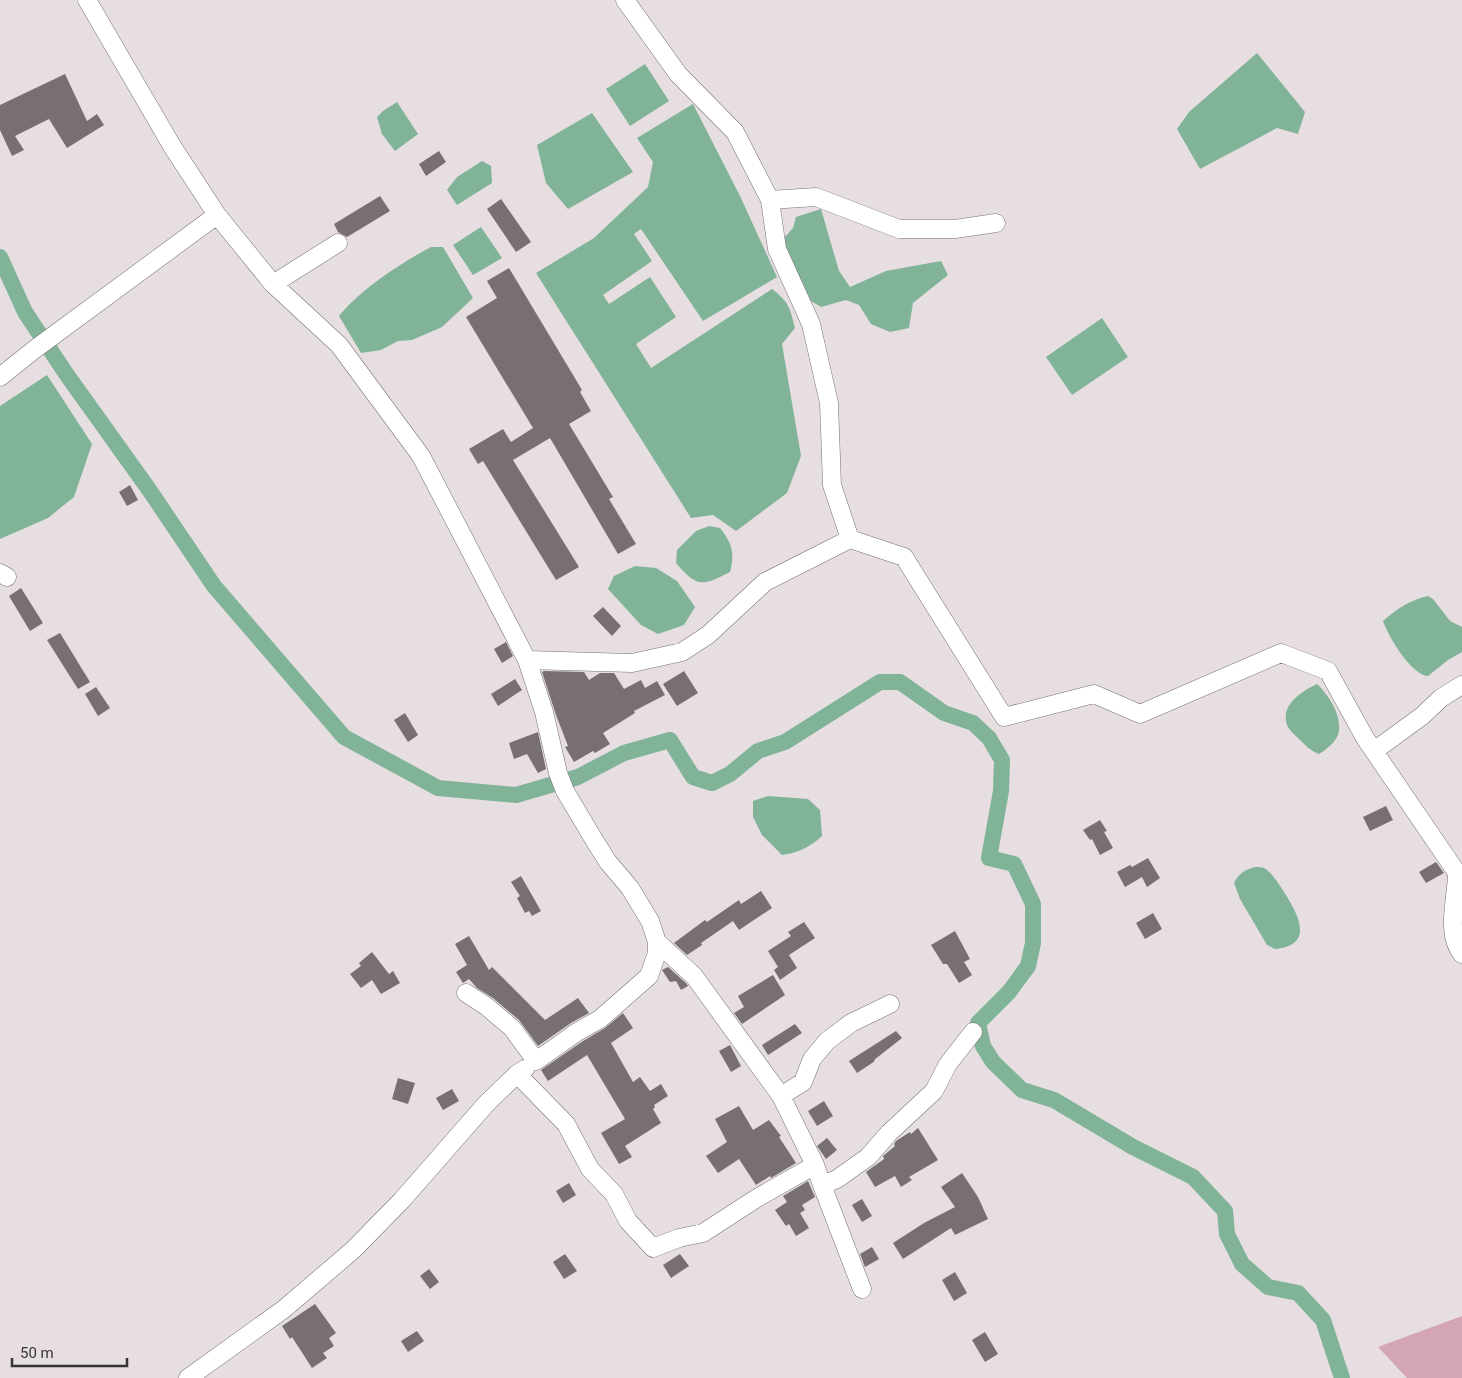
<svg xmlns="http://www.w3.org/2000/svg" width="1462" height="1378" font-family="Roboto,sans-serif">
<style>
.green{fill:#d4a5b6}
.water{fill:#80b397}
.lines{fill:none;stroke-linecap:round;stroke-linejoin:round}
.canal{stroke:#80b397;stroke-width:16}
.building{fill:#776f72}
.minor-casing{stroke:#787173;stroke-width:19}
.minor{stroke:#fff;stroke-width:18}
</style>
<rect width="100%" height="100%" fill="#e6dee1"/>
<path class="green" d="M1462 1316V1378H1407L1378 1347Z"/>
<path class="water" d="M1257 53 1305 112 1298 134 1277 128 1200 169 1177 129 1189 112Z
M645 64 669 101 630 126 606 89Z
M397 102 418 134 395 151 382 134 377 117 383 111Z
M693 104 740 196 777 277 703 321 641 229 634 234 652 261 603 295 609 304 650 277 676 317 636 344 651 368 772 289C789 302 790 308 795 328L782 344 801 456 787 493 736 531 713 515 691 518 536 273 594 238 648 187 653 162 637 138Z
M592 113 633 172 568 209 546 183 537 145Z
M482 161 491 166 492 183 457 205 447 190 457 177Z
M821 209 839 271 850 287 886 271 941 261 948 275 913 303 909 328 890 332 871 324 859 305 846 300 821 307 811 301 790 261 784 238 793 228 796 217Z
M481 227 502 258 473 275 453 245Z
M431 247H443L473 298 442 327 412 340 398 341 381 350 361 353 339 316C361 289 401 263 431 247Z
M1102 318 1128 357 1072 395 1046 357Z
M47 375 92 444 74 497 48 518 0 539V406Z
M709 526 720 528C732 543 735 553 730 572 703 586 697 588 676 563L677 550 696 531Z
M635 566 656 568 677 581 695 607 684 625 658 634 641 625 608 589 614 576Z
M1428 596 1433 599 1450 621 1462 627V652L1448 660 1428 676C1411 675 1388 636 1383 621 1395 610 1412 599 1428 596Z
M1317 684C1328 694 1341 714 1339 730 1338 741 1327 749 1319 754 1311 751 1306 746 1300 740 1296 736 1289 730 1287 725 1280 705 1302 691 1317 684Z
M768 796 808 799 820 810 822 836C810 847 798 853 782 855L762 835 753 817V801Z
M1256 867C1258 867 1262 867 1264 868 1273 873 1280 886 1286 895 1300 918 1313 945 1275 949L1267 945 1240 899 1234 883C1239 873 1246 869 1256 867Z"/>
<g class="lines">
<path class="canal" d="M0 257 25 312 67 375 150 491 214 586 344 737 438 788 516 795 578 777 624 753 670 740 693 777 712 783 730 774 758 751 785 742 880 682H900L944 713 973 723 989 738 1002 760 1001 791 989 858 1014 864 1033 904V943L1028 966 1009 992 978 1023 983 1046 993 1062 1022 1090 1054 1100 1133 1147 1193 1177 1225 1211 1227 1234 1242 1264 1268 1287 1298 1293 1323 1320 1342 1378"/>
</g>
<path class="building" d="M65 74 87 121 97 114 104 125 67 148 49 119 15 136 24 150 12 156 0 130V105Z
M439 151 446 162 426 176 419 164Z
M380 196 390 211 347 237 338 232 334 224Z
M501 199 531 242 516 252 487 209Z
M509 268 582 390 580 392 591 411 569 424 613 497 609 499 636 544 618 554 550 438 513 460 579 567 556 580 483 461 478 464 469 449 503 429 511 442 533 428 466 317 497 298 487 281Z
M130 485 138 500 127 506 119 492Z
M21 588 43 623 30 631 9 596Z
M603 607 621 626 612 636 593 616Z
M60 633 90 682 78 689 47 640Z
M506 642 513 656 502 663 494 649Z
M544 671 584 672 589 680 600 673H614L624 689 641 680 645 688 657 681 665 695 634 711 635 713 603 733 610 744 595 753 593 751 574 762 565 747 568 746 556 715 542 672Z
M684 671 698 693 677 706 663 684Z
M515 679 522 690 498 706 491 694Z
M96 687 110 708 98 716 85 694Z
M405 713 418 735 408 742 394 720Z
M538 732 546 769 538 773 527 754 514 759 509 743Z
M1386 806 1393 820 1370 831 1363 817Z
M1100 820 1107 831 1104 832 1113 848 1100 855 1092 839 1090 840 1083 830Z
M1148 858 1160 878 1147 887 1142 877 1125 887 1117 872 1130 865 1132 867Z
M1436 862 1444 873 1426 883 1419 872Z
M521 876 541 911 532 916 529 911 525 913 517 898 520 896 511 882Z
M761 891 772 908 739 930 733 921 701 943 702 945 687 955 674 943 705 920 707 922 739 900 741 904Z
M1153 913 1162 929 1145 939 1136 923Z
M804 922 815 938 789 955 797 968 780 980 774 970 778 967 768 951 791 936 788 932Z
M955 931 970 959 964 962 972 975 959 983 947 964H943L931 945Z
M469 936 489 970 492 967 545 1020 578 998 589 1013 571 1023 538 1046 519 1020 493 998 477 988 469 979 463 983 456 972 467 965 455 944Z
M372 952 389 974 393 971 400 983 381 994 372 980 361 988 350 974 361 966 359 963Z
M668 967 686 983 688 986 681 990 676 981 670 982 662 970Z
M773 975 785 995 742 1024 734 1013 744 1007 738 996Z
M623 1013 633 1028 611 1043 633 1082 640 1077 650 1091 661 1084 668 1096 654 1105 655 1107 653 1109 661 1123 625 1146 632 1157 619 1164 601 1133 625 1119 587 1055 548 1081 541 1070 583 1041 605 1028Z
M795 1024 802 1033 768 1055 762 1045Z
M896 1031 902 1038 874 1060 875 1061 857 1073 849 1061Z
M730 1045 741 1066 731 1072 719 1051Z
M398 1078 415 1083 408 1104 392 1099Z
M452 1089 459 1101 443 1110 436 1098Z
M824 1101 833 1116 817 1126 808 1111Z
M739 1106 753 1130 769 1120 781 1136 779 1137 796 1163 771 1178 770 1176 756 1185 739 1159 718 1173 706 1156 727 1142 715 1119Z
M918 1128 938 1160 909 1177 912 1180 901 1187 895 1176 875 1187 866 1172 884 1159 883 1156 895 1146 894 1144 896 1141 910 1132 911 1134Z
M827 1138 837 1150 826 1159 817 1146Z
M962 1173 978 1197 988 1219 955 1235 951 1228 903 1259 893 1243 924 1223 955 1207 941 1187Z
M808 1181 815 1197 802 1205 805 1210 800 1213 809 1228 796 1236 789 1224 786 1226 775 1210 787 1202 783 1196Z
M569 1183 576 1195 563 1203 556 1191Z
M862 1199 872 1216 862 1222 852 1205Z
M872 1247 879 1259 865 1267 860 1254Z
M565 1254 577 1271 564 1279 553 1262Z
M680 1254 689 1266 671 1278 663 1265Z
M429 1269 439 1282 430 1289 420 1276Z
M955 1272 967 1293 954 1301 942 1280Z
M315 1304 336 1333 329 1338 334 1346 323 1353 327 1358 312 1368 292 1337 290 1339 282 1326Z
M417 1331 424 1341 408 1352 401 1341Z
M985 1332 998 1354 985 1362 972 1340Z"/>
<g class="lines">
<defs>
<path id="minor" d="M87 0 172 146 217 215
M625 0 678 74 735 132 770 200
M273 284 338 243
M0 377 35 349 217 215 273 284 339 345 421 456 527 660 544 712 558 773 565 791 596 843 608 862 630 888 650 921 657 942V953L649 976 600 1019 577 1032 536 1061 512 1028 486 1006 466 993
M850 539 904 557 1004 717 1094 694 1140 714 1281 653 1328 671 1365 738 1457 873C1457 898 1445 933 1462 954
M0 573 7 577
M527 660 632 663 682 652 708 635 765 582 850 539 832 485 829 403 811 324 777 249 770 200 816 197 899 229H955L996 223
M1374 751 1422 716 1441 698 1462 685
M657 942 694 976 781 1096 815 1165
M517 1074 566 1124 590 1169 614 1194 628 1221 653 1248 679 1238 703 1233 757 1198 815 1165 822 1185 837 1179 868 1157 889 1133 934 1091 948 1064 973 1032
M781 1096 803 1082 812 1059 827 1041 851 1023 890 1004
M822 1185 862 1289
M188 1378 284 1309 353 1250 402 1200 486 1104 517 1074 525 1069"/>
</defs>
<use href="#minor" class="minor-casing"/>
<use href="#minor" class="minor"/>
</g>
<path d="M12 1358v8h115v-8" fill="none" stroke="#373435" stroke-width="2.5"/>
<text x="20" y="1358" font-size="15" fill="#373435" stroke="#e6dee1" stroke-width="4" paint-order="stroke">50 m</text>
</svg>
